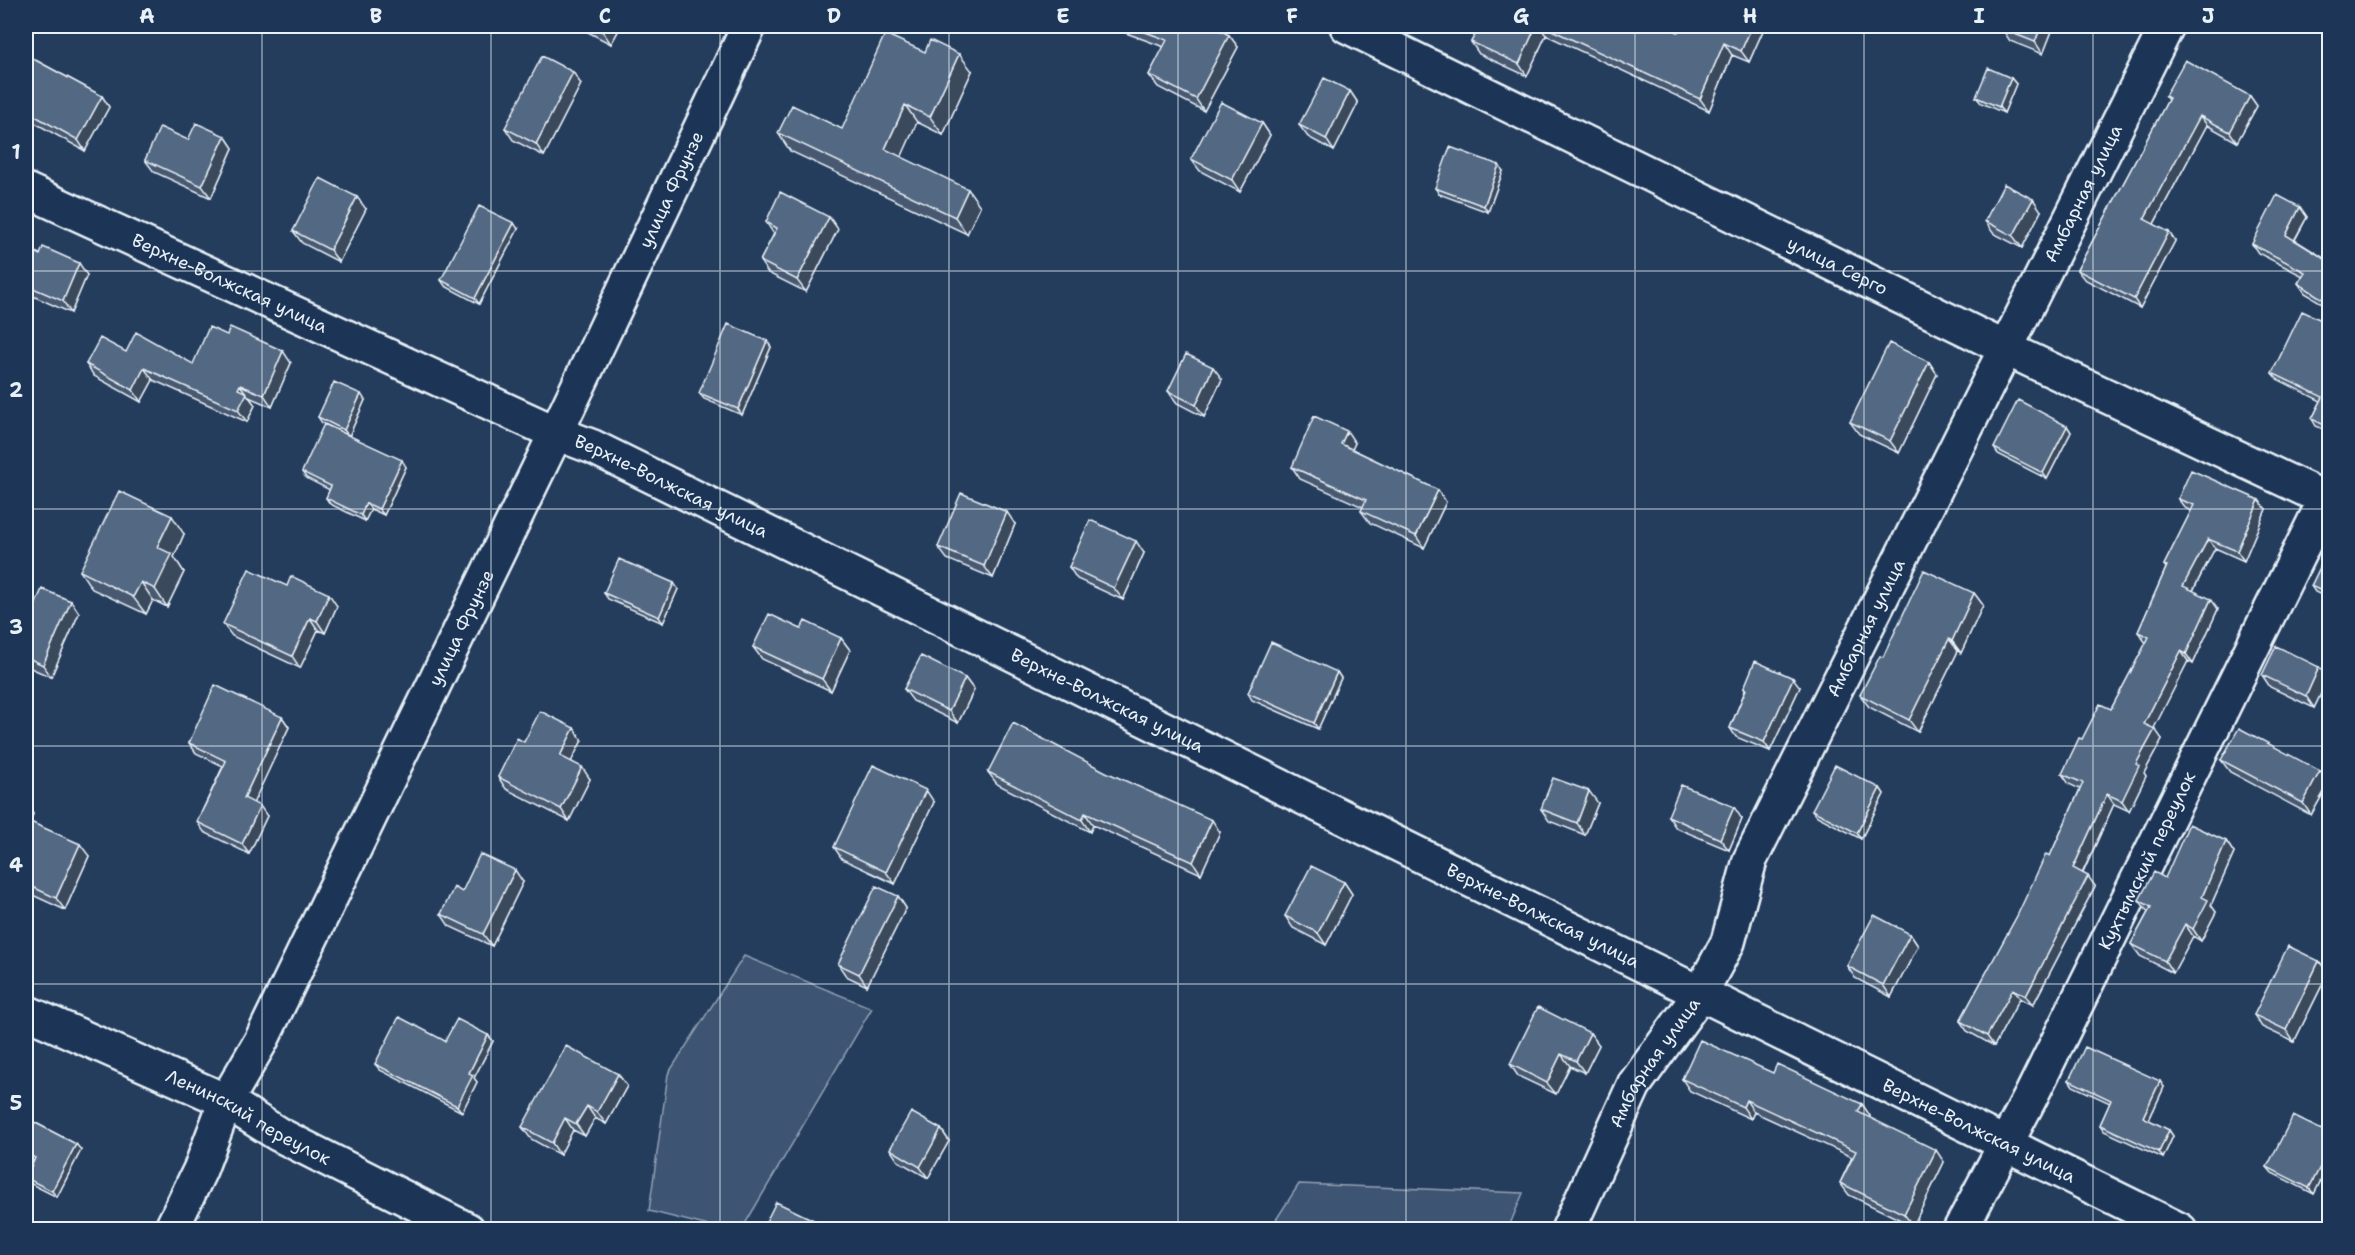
<svg xmlns="http://www.w3.org/2000/svg" width="2355" height="1255" font-family="'Shantell Sans',sans-serif">
<style>
.green{fill:#3e5472;stroke:#93a2b5;stroke-width:1.5}
.lines{fill:none;stroke-linecap:round;stroke-linejoin:round}
.minor-casing{stroke:#e8f1f8;stroke-width:38}
.major-casing{stroke:#e8f1f8;stroke-width:38}
.minor{stroke:#1d3557;stroke-width:33}
.major{stroke:#1d3557;stroke-width:33}
.wall{fill:#475970;stroke:#e8f1f8;stroke-width:1.5}
.shaded-wall{fill:#3a485b;stroke:#e8f1f8;stroke-width:1.5}
.building{fill:#536782;stroke:#e8f1f8;stroke-width:1.5}
.grid{fill:none;stroke:#e8f1f8;stroke-width:1.5;stroke-opacity:0.55}
.labels{text-anchor:middle;stroke-width:4.5;stroke-linejoin:round;paint-order:stroke}
.street-label{font-size:18px;fill:#e8f1f8;stroke:#1d3557}
.neatline{fill:none;stroke:#e8f1f8;stroke-width:2}
.grid-label{font-size:20px;text-anchor:middle;font-weight:bold;fill:#e8f1f8}
</style>
<rect width="100%" height="100%" fill="#253d5d"/>
<filter id="ink" filterUnits="userSpaceOnUse"><feTurbulence type="fractalNoise" baseFrequency=".0167" numOctaves="2"/><feDisplacementMap in="SourceGraphic" scale="12" xChannelSelector="R" yChannelSelector="G"/><feConvolveMatrix kernelMatrix="1 2 1 2 8 2 1 2 1" color-interpolation-filters="sRGB"/></filter>
<g filter="url(#ink)">
<path class="green" d="M744 956 872 1008 742 1229H721L649 1211 668 1074Z
M1299 1184 1523 1193 1508 1229H1270Z"/>
<g class="lines">
<defs>
<g id="minor">
<path id="s1" d="M1347 26 2005 348 2330 501"/>
<path id="s2" d="M26 190 556 433 593 447 2180 1230"/>
<path id="s3" d="M171 1230 200 1170 226 1101 261 1041 556 433 749 26"/>
<path id="s4" d="M1568 1230 1634 1085 1700 994 1728 942 1750 860 2167 26"/>
<path id="s5" d="M1960 1230 2030 1098 2330 490"/>
</g>
<g id="major">
<path id="s6" d="M26 1012 226 1101 278 1134 468 1230"/>
</g>
</defs>
<use href="#minor" class="minor-casing"/>
<use href="#major" class="major-casing"/>
<use href="#minor" class="minor"/>
<use href="#major" class="major"/>
</g>
<path class="wall" d="M579 26H621L611 44 580 28Z
M1071 26H1087L1085 31Z
M1107 26H1212L1229 35 1238 47 1204 111 1158 87 1149 75 1164 47Z
M1480 26H1665L1678 32 1681 26H1765L1749 62 1732 55 1709 111 1546 35 1527 76 1479 54 1471 42Z
M2003 26H2054L2043 54 2010 41 2002 29Z
M2246 26H2260L2257 31Z
M26 55 102 96 109 107 85 151 26 118Z
M972 71 943 135 917 122 901 157 980 206 967 234 790 151 778 133 842 129Z
M2011 78 2016 84 2004 113 1981 103 1976 97Z
M581 84 544 156 513 140 505 128Z
M1350 91 1358 103 1334 151 1308 137 1299 125Z
M2165 96H2250L2257 106 2237 142 2207 125 2154 224 2175 241 2140 308 2084 279 2077 270 2168 100Z
M1262 123 1270 135 1240 192 1200 171 1191 159Z
M225 136 233 148 211 198 154 172 145 160 188 140Z
M1503 171 1488 212 1439 194 1435 188Z
M2300 207 2307 217 2295 240 2330 262V308L2305 293 2298 283 2303 276 2258 253 2252 244Z
M366 209 339 262 302 243 293 231Z
M2041 211 2022 248 1993 233 1985 221Z
M829 217 838 229 806 292 768 273 760 261 774 234 766 222Z
M518 229 479 304 445 286 441 280Z
M26 248 87 275 71 313 26 293Z
M2330 324V432L2316 426 2312 419 2321 401 2277 379 2272 373Z
M767 341 771 347 742 415 704 399 699 393Z
M126 352 193 364 291 363 272 407 249 397 255 405 247 422 153 380 141 402 94 376 86 364Z
M1929 362 1937 374 1899 453 1859 434 1850 422Z
M1222 379 1204 417 1177 403 1168 391Z
M365 400 349 436 406 467 384 515 371 509 365 521 330 504 326 498 330 490 306 478 302 472 339 431 322 423 318 417Z
M2067 426 2071 432 2047 479 1998 454 1994 448Z
M1355 443 1352 449 1438 490 1446 502 1424 548 1370 523 1361 511 1363 507 1300 479 1292 467Z
M2178 499 2266 509 2244 561 2215 548 2193 591 2218 609 2193 664 2188 661 2153 729 2162 739 2144 773 2146 776 2129 811 2114 804 2083 873 2095 886 2033 1005 2020 998 1994 1046 1967 1031 1960 1021 2050 856 2080 789 2069 784 2062 774 2082 739 2111 709 2146 643 2138 632 2166 568 2164 565 2191 511 2185 508Z
M1015 524 993 578 947 559 938 547Z
M184 534 174 557 184 572 167 607 153 600 146 614 92 589 80 571Z
M1144 553 1123 600 1077 579 1069 567Z
M2330 559V599L2315 592 2311 586Z
M287 586 337 606 325 633 318 630 300 668 232 636 223 624Z
M678 589 663 623 608 599 604 593Z
M1974 593 1983 605 1961 653 1958 651 1918 732 1869 707 1860 695 1883 657Z
M71 601 79 613 51 677 26 666V627Z
M801 629 841 638 850 650 831 691 762 659 753 647Z
M2319 667 2328 679 2314 708 2270 687 2262 675Z
M1337 672 1341 678 1318 729 1252 700 1248 693Z
M965 678 974 690 958 723 913 701 904 689Z
M1800 687 1770 751 1736 737 1730 728 1745 691 1744 688Z
M282 717 289 727 253 803 267 816 249 854 204 832 197 822 223 766 196 753 189 743Z
M582 740 571 761 590 779 569 821 506 789 498 777 524 742Z
M2221 760 2320 771 2329 783 2311 815 2230 772Z
M988 772 1220 832 1201 874 1093 825 1090 832 997 784Z
M1880 788 1884 794 1861 839 1817 816 1812 810Z
M934 802 895 884 842 859 834 847Z
M26 803 33 814 30 822 89 856 65 910 26 892Z
M1598 803 1585 835 1549 821 1541 809Z
M1668 816 1742 819 1729 850 1676 828Z
M2226 841 2234 853 2211 905 2216 912 2201 941 2193 936 2173 973 2140 956 2131 944 2148 912 2139 900 2165 878Z
M523 882 492 946 449 926 441 914 462 892Z
M1344 882 1352 894 1326 945 1293 928 1285 916Z
M898 896 906 908 867 986 846 976 838 964Z
M1910 934 1918 946 1891 997 1855 978 1847 966Z
M2319 961 2328 973 2294 1042 2262 1027 2254 1015Z
M1590 1033 1599 1045 1585 1073 1570 1066 1556 1094 1518 1076 1510 1064Z
M488 1035 493 1041 474 1078 477 1082 462 1112 380 1070 375 1064 445 1041Z
M1773 1073 1862 1104 1870 1116 1869 1118 1944 1162 1913 1226 1849 1195 1840 1183 1852 1157 1754 1112 1751 1119 1690 1091 1682 1079Z
M618 1074 627 1086 606 1124 595 1118 585 1136 573 1130 560 1155 531 1139 522 1127Z
M2069 1080 2164 1087 2149 1120 2169 1130 2173 1136 2163 1158 2104 1131 2100 1125 2110 1103 2073 1086Z
M26 1118 76 1144 81 1150 57 1197 29 1183 26 1178V1176L33 1161 26 1157Z
M941 1129 949 1141 928 1178 898 1161 890 1149Z
M2330 1134V1162L2314 1194 2272 1173 2267 1167Z"/>
<path class="shaded-wall" d="M606 26H621L611 44 603 32Z
M1081 26H1087L1085 31Z
M1536 26H1539L1546 35 1527 76 1519 64Z
M1752 26H1765L1749 62 1741 51Z
M2041 26H2054L2043 54 2035 42Z
M2253 26H2260L2257 31Z
M1229 35 1238 47 1204 111 1196 99Z
M1724 43 1732 55 1709 111 1700 99Z
M959 54 972 71 943 135 930 117Z
M573 72 581 84 544 156 536 144Z
M2011 78 2016 84 2004 113 1999 107Z
M1350 91 1358 103 1334 151 1326 139Z
M102 96 109 107 85 151 78 140Z
M2250 96 2257 106 2237 142 2230 132Z
M905 105 917 122 897 167 885 149Z
M2200 116 2207 125 2151 229 2144 219Z
M1262 123 1270 135 1240 192 1232 180Z
M225 136 233 148 211 198 202 186Z
M1499 165 1503 171 1488 212 1484 206Z
M968 189 980 206 967 234 955 217Z
M357 197 366 209 339 262 330 250Z
M2033 199 2041 211 2022 248 2013 236Z
M2300 207 2307 217 2292 244 2286 235Z
M829 217 838 229 806 292 797 280Z
M514 223 518 229 479 304 475 298Z
M2169 232 2175 241 2140 308 2134 299Z
M79 263 87 275 71 313 63 301Z
M2330 292V307L2324 300Z
M767 341 771 347 742 415 738 409Z
M283 351 291 363 272 407 264 395Z
M1929 362 1937 374 1899 453 1890 441Z
M1213 367 1222 379 1204 417 1196 405Z
M144 368 153 380 141 402 133 390Z
M240 385 255 405 247 422 238 410V389Z
M361 394 365 400 349 436 344 430Z
M2067 426 2071 432 2047 479 2043 473Z
M1347 431 1355 443 1349 456 1341 444Z
M402 460 406 467 384 515 379 509Z
M1438 490 1446 502 1424 548 1416 536Z
M2259 500 2266 509 2244 561 2237 551Z
M366 503 371 509 365 521 361 515Z
M1007 512 1015 524 993 578 984 566Z
M172 516 184 534 174 557 184 572 167 607 155 589 157 547Z
M2208 539 2215 548 2190 596 2183 586Z
M1136 541 1144 553 1123 600 1114 588Z
M141 582 153 600 146 614 133 597Z
M674 583 678 589 663 623 659 617Z
M1974 593 1983 605 1961 653 1952 641Z
M329 594 337 606 325 633 317 621Z
M2211 599 2218 609 2193 664 2186 654Z
M71 601 79 613 51 677 43 665Z
M310 618 318 630 300 668 292 656Z
M841 638 850 650 831 691 822 679Z
M1949 639 1958 651 1918 732 1909 720Z
M2181 651 2188 661 2151 734 2144 724Z
M2319 667 2328 679 2314 708 2306 696Z
M1337 672 1341 678 1318 729 1314 723Z
M965 678 974 690 958 723 949 711Z
M1793 678 1800 687 1770 751 1764 742Z
M282 717 289 727 251 808 244 798Z
M574 728 582 740 568 768 560 756Z
M2155 729 2162 739 2144 773 2146 776 2129 811 2122 801 2136 764Z
M582 767 590 779 569 821 561 809Z
M2320 771 2329 783 2311 815 2303 803Z
M1880 788 1884 794 1861 839 1857 833Z
M926 790 934 802 895 884 886 872Z
M1589 791 1598 803 1585 835 1577 823Z
M2107 794 2114 804 2080 878 2073 868Z
M26 803 33 814 27 829 26 826Z
M260 806 267 816 249 854 242 844Z
M1734 807 1742 819 1729 850 1720 839Z
M1085 813 1093 825 1090 832 1082 820Z
M1212 820 1220 832 1201 874 1193 862Z
M2226 841 2234 853 2211 905 2216 912 2201 941 2193 929 2202 897Z
M80 844 89 856 65 910 56 898Z
M515 870 523 882 492 946 483 934Z
M2088 876 2095 886 2033 1005 2026 996Z
M1344 882 1352 894 1326 945 1318 933Z
M898 896 906 908 867 986 859 974Z
M2185 924 2193 936 2173 973 2165 961Z
M1910 934 1918 946 1891 997 1883 985Z
M2319 961 2328 973 2294 1042 2286 1030Z
M2013 989 2020 998 1994 1046 1987 1036Z
M1590 1033 1599 1045 1585 1073 1576 1061Z
M488 1035 493 1041 474 1078 477 1082 462 1112 457 1106 469 1073Z
M1561 1054 1570 1066 1556 1094 1547 1083Z
M618 1074 627 1086 606 1124 597 1112Z
M2160 1081 2164 1087 2147 1124 2143 1117Z
M1746 1100 1754 1112 1751 1119 1743 1107Z
M1862 1104 1870 1116 1866 1124 1858 1112Z
M587 1106 595 1118 585 1136 576 1124Z
M565 1118 573 1130 560 1155 552 1143Z
M941 1129 949 1141 928 1178 920 1167Z
M2169 1130 2173 1136 2163 1158 2159 1152Z
M76 1144 81 1150 57 1197 52 1191Z
M2330 1148V1162L2314 1194 2309 1188Z
M1936 1150 1944 1162 1913 1226 1904 1214Z"/>
<path class="building" d="M591 26H606L603 32Z
M1129 26H1212L1229 35 1196 99 1149 75 1167 40Z
M1480 26H1536L1519 64 1471 42Z
M1543 26H1665L1678 32 1681 26H1752L1741 51 1724 43 1700 99Z
M2003 26H2041L2035 42 2002 29Z
M885 34 925 52 930 40 959 54 930 117 905 105 885 149 968 189 955 217 778 133 792 105 842 129Z
M26 55 102 96 78 140 26 111Z
M542 56 573 72 536 144 505 128Z
M2185 60 2250 96 2230 132 2200 116 2144 219 2169 232 2134 299 2077 270 2169 98 2165 96Z
M1988 68 2011 78 1999 107 1976 97Z
M1324 78 1350 91 1326 139 1299 125Z
M1221 102 1262 123 1232 180 1191 159Z
M196 123 225 136 202 186 145 160 160 127 188 140Z
M1450 147 1499 165 1484 206 1435 188Z
M320 178 357 197 330 250 293 231Z
M2004 184 2033 199 2013 236 1985 221Z
M780 192 829 217 797 280 760 261 777 228 766 222Z
M2277 195 2300 207 2286 235 2330 262V292L2324 300 2298 283 2305 272 2252 244Z
M479 206 514 223 475 298 441 280Z
M43 247 79 263 63 301 26 285V248L40 255Z
M2302 311 2330 324V428L2312 419 2323 397 2272 373Z
M728 324 767 341 738 409 699 393Z
M209 327 227 335 230 327 283 351 264 395 240 385 238 389 247 393 238 410 144 368 133 390 86 364 100 338 126 352 136 332 193 364Z
M1889 343 1929 362 1890 441 1850 422Z
M1186 354 1213 367 1196 405 1168 391Z
M334 382 361 394 344 430 318 417Z
M2018 400 2067 426 2043 473 1994 448Z
M1314 416 1347 431 1341 444 1438 490 1416 536 1361 511 1366 500 1292 467Z
M324 424 402 460 379 509 366 503 361 515 326 498 331 486 302 472Z
M2191 470 2259 500 2237 551 2208 539 2183 586 2211 599 2186 654 2181 651 2144 724 2155 729 2136 764 2139 766 2122 801 2107 794 2073 868 2088 876 2026 996 2013 989 1987 1036 1960 1021 2017 916 2046 854 2050 856 2083 783 2062 774 2079 738 2082 739 2100 704 2111 709 2149 637 2138 632 2167 566 2164 565 2194 505 2178 499Z
M119 491 172 516 157 547 172 554 155 589 141 582 133 597 80 571Z
M961 493 1007 512 984 566 938 547Z
M1090 520 1136 541 1114 588 1069 567Z
M2325 557 2330 559V595L2311 586Z
M619 559 674 583 659 617 604 593Z
M249 569 287 586 291 576 329 594 317 621 310 618 292 656 223 624Z
M1924 570 1974 593 1952 641 1949 639 1909 720 1860 695 1880 656 1883 657Z
M42 589 71 601 43 665 26 657V627Z
M769 614 801 629 805 621 841 638 822 679 753 647Z
M1271 642 1337 672 1314 723 1248 693Z
M2276 646 2319 667 2306 696 2262 675Z
M921 656 965 678 949 711 904 689Z
M1755 661 1793 678 1764 742 1730 728 1746 689 1744 688Z
M215 685 282 717 244 798 260 806 242 844 197 822 226 761 189 743Z
M540 711 574 728 560 756 582 767 561 809 498 777 517 738 524 742Z
M1013 723 1106 772 1212 820 1193 862 1085 813 1082 820 988 772Z
M2239 728 2320 771 2303 803 2221 760Z
M873 765 926 790 886 872 834 847Z
M1835 765 1880 788 1857 833 1812 810Z
M1553 778 1589 791 1577 823 1541 809Z
M1681 785 1734 807 1720 839 1668 816Z
M26 820 80 844 56 898 26 884Z
M2189 824 2226 841 2202 897 2208 900 2193 929 2185 924 2165 961 2131 944 2151 907 2139 900 2154 872 2165 878Z
M480 854 515 870 483 934 441 914 454 887 462 892Z
M1311 866 1344 882 1318 933 1285 916Z
M876 886 898 896 859 974 838 964Z
M1874 915 1910 934 1883 985 1847 966Z
M2288 946 2319 961 2286 1030 2254 1015Z
M1538 1007 1590 1033 1576 1061 1561 1054 1547 1083 1510 1064Z
M399 1017 445 1041 457 1019 488 1035 469 1073 473 1075 457 1106 375 1064Z
M1700 1040 1773 1073 1777 1064 1862 1104 1858 1112 1936 1150 1904 1214 1840 1183 1856 1151 1746 1100 1743 1107 1682 1079Z
M566 1046 618 1074 597 1112 587 1106 576 1124 565 1118 552 1143 522 1127Z
M2085 1047 2160 1081 2143 1117 2169 1130 2159 1152 2100 1125 2111 1100 2069 1080Z
M911 1112 941 1129 920 1167 890 1149Z
M2293 1116 2330 1134V1148L2309 1188 2267 1167Z
M26 1118 76 1144 52 1191 26 1178 35 1158 26 1153Z
M776 1202 824 1225 823 1230H762Z"/>
</g>
<path class="grid" d="M262 26V1230M491 26V1230M720 26V1230M949 26V1230M1178 26V1230M1406 26V1230M1635 26V1230M1864 26V1230M2093 26V1230M26 271H2330M26 509H2330M26 746H2330M26 984H2330"/>
<g class="labels">
<g class="street-label">
<text dy="6" stroke="none"><textPath href="#s3" startOffset="1155">улица Фрунзе</textPath></text>
<text dy="6" stroke="none"><textPath href="#s4" startOffset="1161">Амбарная улица</textPath></text>
<text dy="6" stroke="none"><textPath href="#s1" startOffset="546">улица Серго</textPath></text>
<text dy="6" stroke="none"><textPath href="#s2" startOffset="224">Верхне-Волжская улица</textPath></text>
<text dy="6" stroke="none"><textPath href="#s2" startOffset="710">Верхне-Волжская улица</textPath></text>
<text dy="6" stroke="none"><textPath href="#s3" startOffset="669">улица Фрунзе</textPath></text>
<text dy="6" stroke="none"><textPath href="#s4" startOffset="675">Амбарная улица</textPath></text>
<text dy="6" stroke="none"><textPath href="#s2" startOffset="1196">Верхне-Волжская улица</textPath></text>
<text dy="6" stroke="none"><textPath href="#s5" startOffset="414">Кухтымский переулок</textPath></text>
<text dy="6" stroke="none"><textPath href="#s2" startOffset="1682">Верхне-Волжская улица</textPath></text>
<text dy="6" stroke="none"><textPath href="#s4" startOffset="189">Амбарная улица</textPath></text>
<text dy="6" stroke="none"><textPath href="#s6" startOffset="246">Ленинский переулок</textPath></text>
<text dy="6" stroke="none"><textPath href="#s2" startOffset="2168">Верхне-Волжская улица</textPath></text>
</g>
</g>
<rect width="2355" height="1255" fill="none" stroke="#1d3557" stroke-width="66"/>
<rect x="33" y="33" width="2289" height="1189" class="neatline"/>
<g class="grid-label">
<text x="147" y="23">A</text>
<text x="376" y="23">B</text>
<text x="605" y="23">C</text>
<text x="834" y="23">D</text>
<text x="1063" y="23">E</text>
<text x="1292" y="23">F</text>
<text x="1521" y="23">G</text>
<text x="1750" y="23">H</text>
<text x="1979" y="23">I</text>
<text x="2208" y="23">J</text>
<text x="16" y="159">1</text>
<text x="16" y="397">2</text>
<text x="16" y="634">3</text>
<text x="16" y="872">4</text>
<text x="16" y="1110">5</text>
</g>
</svg>
